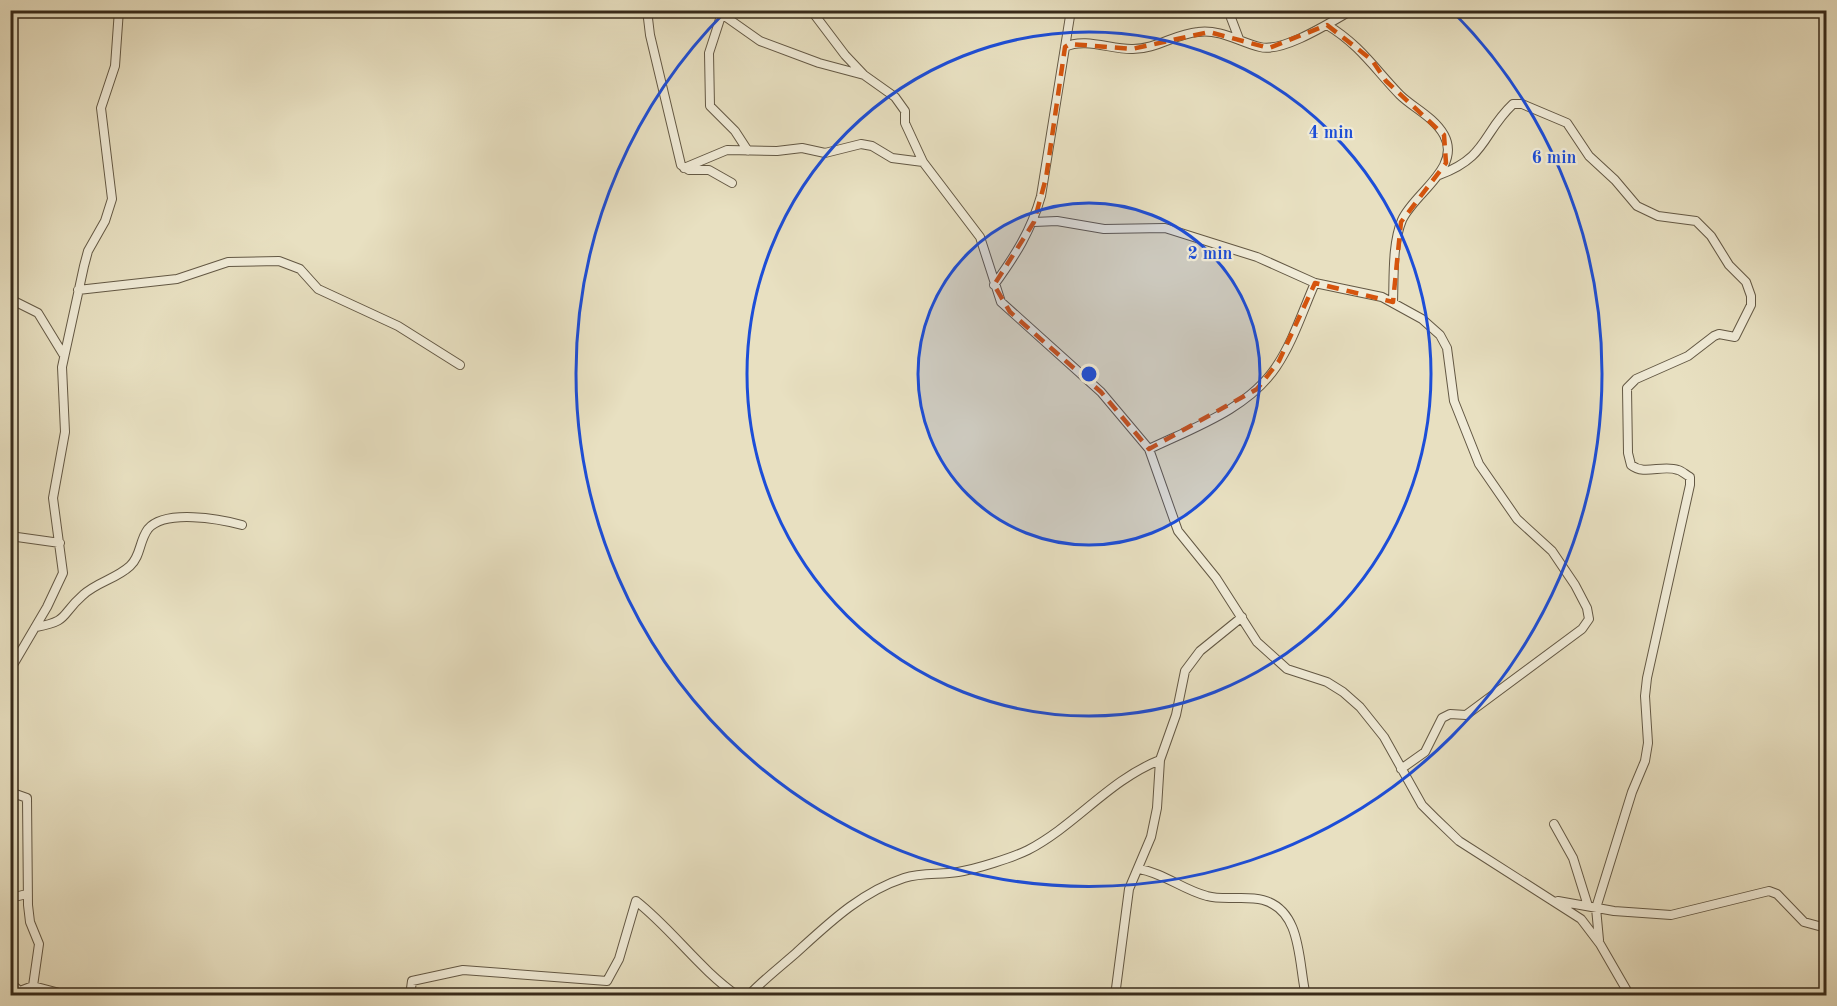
<svg xmlns="http://www.w3.org/2000/svg" width="1837" height="1006" font-family="'Old Standard TT',serif">
<style>
.lines{fill:none;stroke-linecap:round;stroke-linejoin:round}
.minor-casing{stroke:#635844;stroke-width:10}
.minor{stroke:#f0ebd7;stroke-width:8}
.marked{fill:none;stroke:#d6540d;stroke-width:4.5;stroke-dasharray:12 8;stroke-linejoin:round}
.ring{fill:none;stroke:#1d4ed8;stroke-width:3}
.centre{fill:#1d4ed8;stroke:#f0ebd7;stroke-width:3}
.ring-label{font-size:18px;text-anchor:middle;font-weight:bold;fill:#1d4ed8;stroke:#f0ebd7;stroke-width:4.5;stroke-linejoin:round;paint-order:stroke}
</style>
<rect width="100%" height="100%" fill="#e8e0c1"/>
<filter id="stains"><feTurbulence type="fractalNoise" baseFrequency=".00333" numOctaves="4"/><feColorMatrix values="0 0 0 0 .2 0 0 0 0 .09 0 0 0 0 .02 0 0 0 .5 -.17"/></filter>
<radialGradient id="worn" r=".72"><stop offset=".6" stop-color="#630" stop-opacity="0"/><stop offset="1" stop-color="#630" stop-opacity=".3"/></radialGradient>
<g class="lines">
<defs>
<path id="minor" d="M647 10 650 35 681 165 689 170H709L732 183
M716 10 760 41 819 63 864 75 895 97 905 111V123L923 162 980 237 1001 302 1101 392 1149 449 1178 531 1216 578 1257 642 1287 669 1327 682 1343 692 1360 707 1384 737 1422 805 1435 818 1459 841 1581 919 1600 944 1630 996
M811 10 845 55 863 74
M1228 10 1239 39
M722 13 709 53 710 106 735 131 748 151
M1327 25C1359 44 1375 69 1400 95 1412 107 1434 117 1444 135 1462 168 1414 193 1402 220 1392 244 1394 277 1393 302
M1065 47C1085 37 1112 50 1133 49 1156 49 1175 34 1198 32 1221 29 1239 42 1260 47 1283 53 1331 22 1352 10
M684 168 727 150 777 151 802 148 825 153 861 144 872 146 892 158 923 162
M1439 175C1488 157 1482 133 1513 104H1522L1567 123 1589 156 1615 180 1637 206 1658 216 1696 221 1711 236 1729 265 1746 282 1751 296V305L1735 337 1719 334 1714 336 1688 356 1636 379 1627 388 1628 453 1631 465C1645 476 1662 464 1678 470 1682 471 1686 475 1690 477V485L1647 678 1645 696 1648 743 1645 761 1632 792 1596 908 1599 940
M1034 222 1057 221 1104 229 1165 228 1257 257 1315 283 1382 297 1422 319 1440 335 1447 348 1454 401 1479 464 1517 519 1552 551 1575 585 1587 608 1589 619 1582 629 1466 715 1450 714 1442 718 1425 752 1401 769
M994 285C1015 256 1031 231 1041 196L1071 10
M78 290 177 279 228 262 279 261 300 269 318 289 398 326 460 365
M10 299 38 313 63 354
M1149 449C1193 428 1248 409 1276 367 1293 342 1303 310 1315 283
M10 536 60 543
M36 627C70 621 60 615 83 595 97 582 116 579 130 566 141 556 139 541 148 529 165 509 220 519 242 525
M10 670 47 607 63 573 53 498 65 432 62 367 84 266 88 251 105 221 112 199 101 108 115 66 119 10
M10 792 27 798 28 905 30 922 39 944 33 986
M1554 824 1573 858 1588 906
M1139 869C1164 873 1183 890 1207 896 1225 901 1245 895 1263 900 1303 911 1298 964 1306 996
M10 898 27 894
M1558 901 1614 911 1671 915 1769 891 1777 894 1804 922 1826 928
M10 983 26 996
M20 991 33 986 71 996
M410 996 412 981 463 970 607 981 619 959 636 901C672 929 700 970 738 996
M748 996C763 980 780 967 796 953 829 923 861 892 904 878 922 872 940 875 958 872 976 869 1012 858 1028 850 1076 825 1109 780 1160 760
M1115 996 1129 889 1151 837 1157 808 1160 760 1176 715 1185 671 1200 651 1242 617"/>
</defs>
<use href="#minor" class="minor-casing"/>
<use href="#minor" class="minor"/>
</g>
<path class="marked" d="M1327 25 1372 60 1386 81 1444 135 1446 163 1401 222 1393 302 1315 283 1279 361 1257 389 1149 449 1101 392 1010 312 994 285 1034 222 1046 178 1065 47 1070 44 1132 49 1209 32 1269 48Z"/>
<circle cx="1089" cy="374" r="171" fill="#1d4ed8" fill-opacity=".12"/>
<g class="ring">
<circle cx="1089" cy="374" r="171"/>
<circle cx="1089" cy="374" r="342"/>
<path d="M1452 11A513 513 0 1 1 726 11"/>
</g>
<circle cx="1089" cy="374" r="9" class="centre"/>
<g class="ring-label">
<text x="1331" y="138">4 min</text>
<text x="1554" y="163">6 min</text>
<text x="1210" y="259">2 min</text>
</g>
<rect width="1837" height="1006" fill="none" stroke="#e8e0c1" stroke-width="36"/>
<rect x="12" y="12" width="1813" height="982" fill="none" stroke="#372a1a" stroke-width="3"/>
<rect x="18" y="18" width="1801" height="970" fill="none" stroke="#372a1a" stroke-width="1.5"/>
<rect width="100%" height="100%" filter="url(#stains)"/>
<rect width="100%" height="100%" fill="url(#worn)"/>
</svg>
